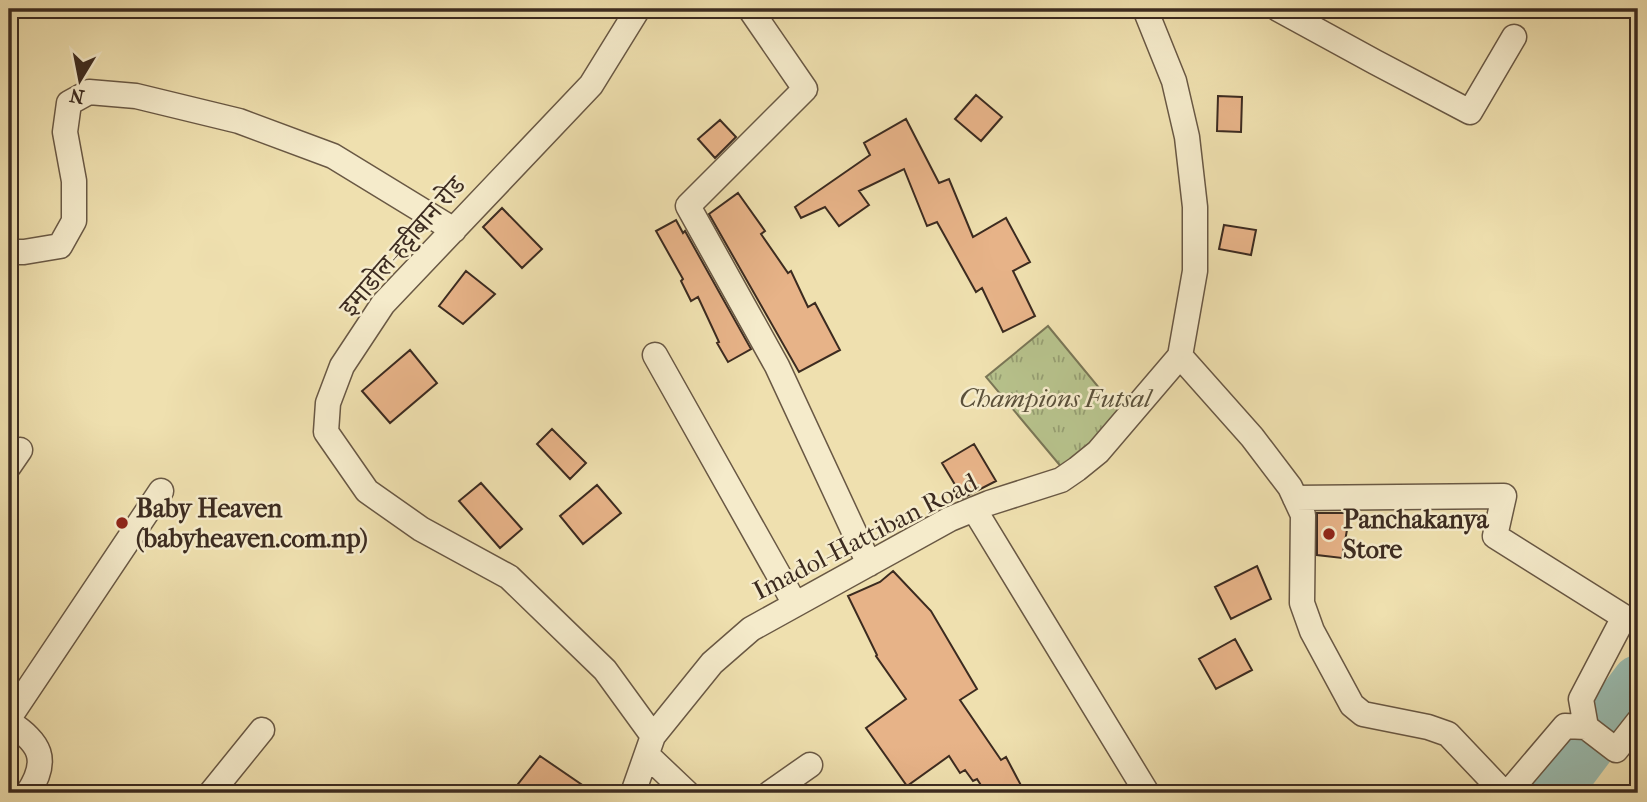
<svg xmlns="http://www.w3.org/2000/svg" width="1647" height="802" font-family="'IM FELL French Canon','Noto Serif Devanagari',serif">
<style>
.grass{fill:url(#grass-tufts);stroke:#7a7656;stroke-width:2}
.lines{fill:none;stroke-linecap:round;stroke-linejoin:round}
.river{stroke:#9abcb0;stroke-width:52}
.building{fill:#e7b388;stroke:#3c2b20;stroke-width:2}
.street-casing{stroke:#695844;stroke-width:27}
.street{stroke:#f5ebcb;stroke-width:24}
.poi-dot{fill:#8f2418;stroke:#f5ebcb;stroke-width:2.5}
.labels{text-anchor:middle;stroke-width:5;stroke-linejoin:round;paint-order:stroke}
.street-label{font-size:26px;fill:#3c2b20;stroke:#f5ebcb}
.park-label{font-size:26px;font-style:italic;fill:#5b513b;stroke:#f5ebcb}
.poi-label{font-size:26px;font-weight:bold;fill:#3c2b20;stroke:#f5ebcb;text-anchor:start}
</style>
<defs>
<pattern id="grass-tufts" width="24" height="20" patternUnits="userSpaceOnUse" patternTransform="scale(1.75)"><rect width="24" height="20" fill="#b7c28c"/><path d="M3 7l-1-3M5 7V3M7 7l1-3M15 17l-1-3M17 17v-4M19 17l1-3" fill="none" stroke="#969e72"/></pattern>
</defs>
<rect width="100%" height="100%" fill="#efe0af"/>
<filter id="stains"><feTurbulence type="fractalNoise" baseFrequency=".00286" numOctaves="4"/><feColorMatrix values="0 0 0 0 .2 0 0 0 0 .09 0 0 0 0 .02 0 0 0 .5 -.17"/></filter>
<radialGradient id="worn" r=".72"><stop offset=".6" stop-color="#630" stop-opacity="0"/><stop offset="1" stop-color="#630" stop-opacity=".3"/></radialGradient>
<path class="grass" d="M1048 326 1124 418 1063 469 986 377Z"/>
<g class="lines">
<path class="river" d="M1554 793 1638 681"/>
</g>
<path class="building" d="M976 95 1002 117 981 141 955 119Z
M1218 96 1242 97 1241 132 1217 131Z
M906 119 939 183 949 179 973 237 1006 218 1030 262 1013 271 1035 316 1003 332 982 288 976 292 937 222 927 226 904 169 859 191 869 205 839 226 825 207 801 218 795 207 870 155 864 143Z
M720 120 736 137 715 158 698 139Z
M738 193 765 231 761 234 788 273 791 271 808 307 815 303 840 350 799 372 709 214Z
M502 208 542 249 522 268 483 227Z
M676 220 683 233 685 231 751 349 728 362 717 343 719 342 698 297 691 301 681 281 683 279 656 231Z
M1224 225 1256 230 1251 255 1219 249Z
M466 271 495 294 463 324 439 306Z
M410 350 437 383 390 423 362 391Z
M552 429 586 463 570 479 537 444Z
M974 444 996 481 963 498 942 463Z
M481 483 522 529 500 548 459 501Z
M597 485 621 513 583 544 560 516Z
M1317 513H1350L1342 558 1317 555Z
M1257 566 1271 599 1231 619 1215 587Z
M893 571 931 611 977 689 960 700 1001 760 1006 757 1025 793H986L977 779 973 781 965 770 960 773 949 756 907 786 866 728 906 699 876 656 877 655 848 596 880 582Z
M1235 639 1252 670 1216 689 1199 659Z
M540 756 594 793H511Z"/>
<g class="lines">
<defs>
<path id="street" d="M750 9 805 89 688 206 777 366 869 564
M1145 9 1174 81 1187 137 1195 207V271L1180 356
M1278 9 1375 62 1470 112 1514 37
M9 252H24L60 246 74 221V181L65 132 69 103 89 92 136 96 239 121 333 156 454 230
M655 355 795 604
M1180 356 1252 437 1290 487 1303 515 1302 603 1312 631 1352 705 1363 714 1428 727 1448 734 1504 793
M9 466 20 450
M1295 498 1504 496 1495 536 1624 617 1581 699 1586 727 1565 726 1508 793
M974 509 1147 793
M9 718 161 491
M9 722C40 743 50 759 28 793
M1586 727 1616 750 1638 722
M653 736 712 663 751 629 950 519 989 503 1061 480 1077 469 1098 452 1180 356
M648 756 687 793
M211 793 262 730
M633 793 653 736 605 670 509 577 421 529 367 491 326 432 328 403 342 366 383 304 591 85 638 9
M770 793 810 765"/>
</defs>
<use href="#street" class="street-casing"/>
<use href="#street" class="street"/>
</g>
<g class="poi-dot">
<circle cx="122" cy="523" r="7"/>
<circle cx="1329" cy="534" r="7"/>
</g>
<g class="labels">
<g class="street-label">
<text transform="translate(402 246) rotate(-49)" y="9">इमाडोल-हट्टीबान रोड</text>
<text transform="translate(865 536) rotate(-27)" y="9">Imadol-Hattiban Road</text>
</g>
<g class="park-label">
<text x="1055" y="407">Champions Futsal</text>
</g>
<g class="poi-label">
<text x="136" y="517">Baby Heaven<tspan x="136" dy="30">(babyheaven.com.np)</tspan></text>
<text x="1343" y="528">Panchakanya<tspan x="1343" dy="30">Store</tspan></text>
</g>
</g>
<rect width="1647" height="802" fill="none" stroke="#efe0af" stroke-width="35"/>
<rect x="10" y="10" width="1626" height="781" fill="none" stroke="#3c2b20" stroke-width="3.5"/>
<rect x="18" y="18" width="1612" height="767" fill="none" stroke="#3c2b20" stroke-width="2"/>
<g transform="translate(80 80) rotate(190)" stroke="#f5ebcb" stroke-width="5" paint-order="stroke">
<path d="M0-5L12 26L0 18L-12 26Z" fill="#3c2b20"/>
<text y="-10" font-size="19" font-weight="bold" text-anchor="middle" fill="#3c2b20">N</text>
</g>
<rect width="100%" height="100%" filter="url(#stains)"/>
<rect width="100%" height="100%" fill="url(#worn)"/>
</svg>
